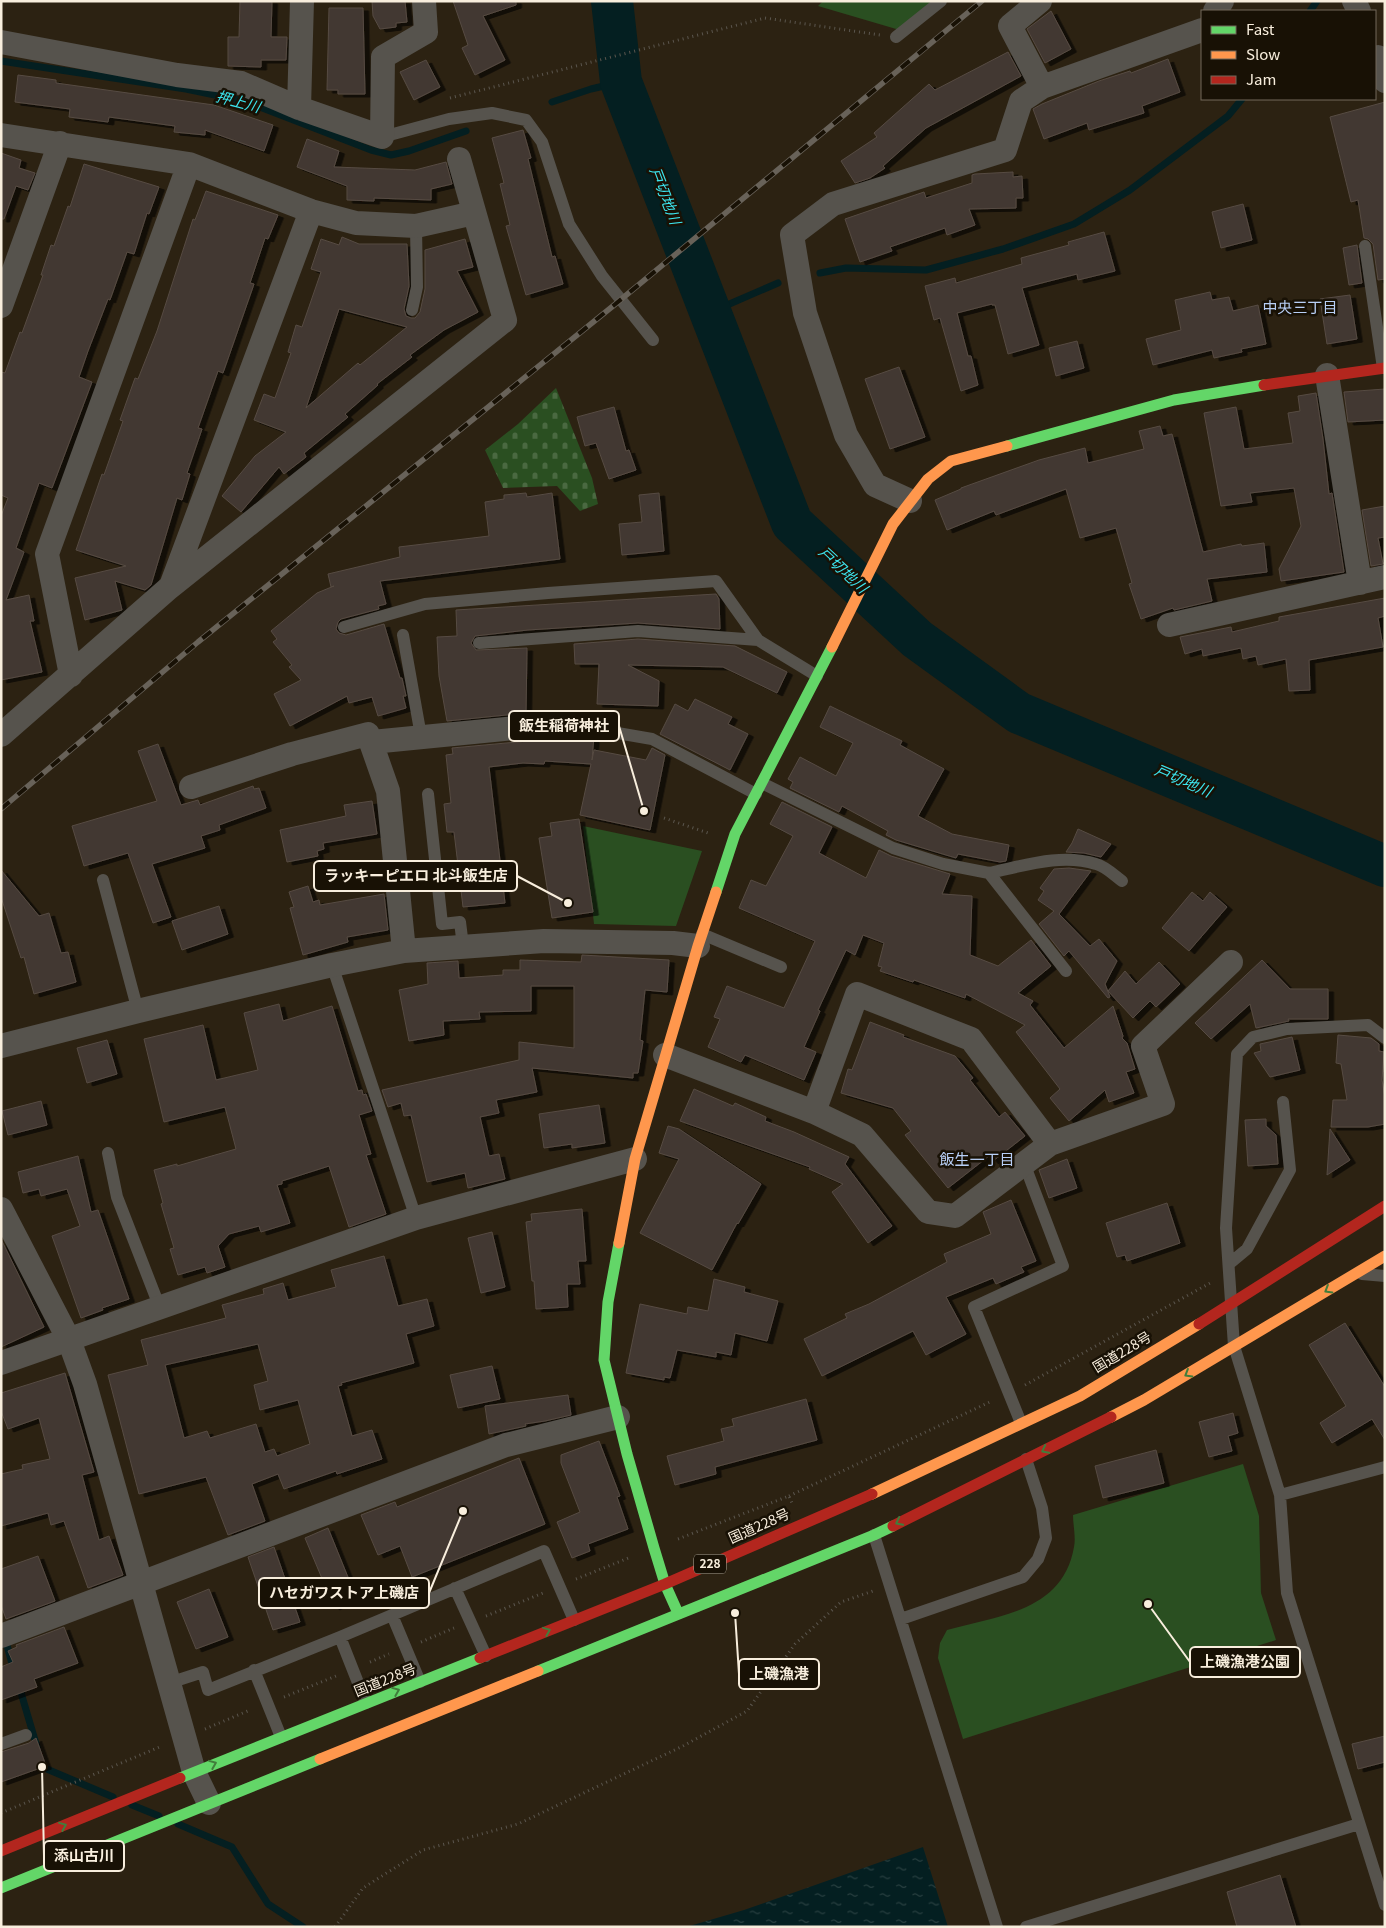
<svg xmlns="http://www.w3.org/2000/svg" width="1386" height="1928" font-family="Georgia,'Noto Sans JP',serif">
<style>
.cemetery{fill:url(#cemetery-stones)}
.park{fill:#2a4f21}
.water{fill:url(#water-ripples)}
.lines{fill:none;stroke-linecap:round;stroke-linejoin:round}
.stream{stroke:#041f21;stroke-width:7}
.river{stroke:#041f21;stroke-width:42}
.building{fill:#423730;stroke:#564b43;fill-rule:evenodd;filter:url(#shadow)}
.path{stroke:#5b564e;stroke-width:3;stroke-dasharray:1 4;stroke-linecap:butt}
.lane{stroke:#56534d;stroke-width:12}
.street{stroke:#56534d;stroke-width:24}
.fast{stroke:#63d668;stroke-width:11}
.slow{stroke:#ff974d;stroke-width:11}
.jam{stroke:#b3261e;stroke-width:11}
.rail-casing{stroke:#686259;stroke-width:5.5}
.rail{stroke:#181105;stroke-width:4;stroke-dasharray:11;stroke-linecap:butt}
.oneway{stroke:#417d3b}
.labels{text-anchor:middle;stroke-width:5;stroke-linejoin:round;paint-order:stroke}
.shield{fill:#181105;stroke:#b5ac9c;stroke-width:1}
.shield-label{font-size:12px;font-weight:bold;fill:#f8eedd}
.street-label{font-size:14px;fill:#f8eedd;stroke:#181105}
.water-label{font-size:15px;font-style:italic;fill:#3ce4ee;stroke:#181105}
.neighbourhood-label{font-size:15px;fill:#b8cff6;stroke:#181105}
.leader{fill:none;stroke:#f8eedd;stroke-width:2}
.callout-dot{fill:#f8eedd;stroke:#181105;stroke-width:2}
.callout{fill:#181105;stroke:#f8eedd;stroke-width:2}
.callout-label{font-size:15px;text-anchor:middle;font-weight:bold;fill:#f8eedd}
</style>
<defs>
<pattern id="cemetery-stones" width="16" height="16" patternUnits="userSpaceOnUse" patternTransform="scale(1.25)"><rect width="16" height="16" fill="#2a4f21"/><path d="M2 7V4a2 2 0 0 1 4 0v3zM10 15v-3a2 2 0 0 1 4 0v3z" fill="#4a6941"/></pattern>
<pattern id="water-ripples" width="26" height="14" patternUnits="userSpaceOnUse" patternTransform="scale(1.25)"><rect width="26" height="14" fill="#041f21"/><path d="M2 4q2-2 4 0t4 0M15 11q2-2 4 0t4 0" fill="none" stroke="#294041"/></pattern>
<filter id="shadow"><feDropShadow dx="5.5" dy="3" stdDeviation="0" flood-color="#0009"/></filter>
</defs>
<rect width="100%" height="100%" fill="#2c2212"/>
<path class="cemetery" d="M556 388 592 478 598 504 580 511 557 486 503 488 485 450 518 424Z"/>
<path class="park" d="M823 1H938L903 31 818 6Z
M583 826 702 851 676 926 594 924Z
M1243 1464 1259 1516 1261 1593 1276 1640 963 1739 938 1658 940 1643 947 1630C999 1616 1063 1611 1074 1547 1076 1537 1073 1525 1073 1515Z"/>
<path class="water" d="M923 1847 948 1927H686L744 1910Z"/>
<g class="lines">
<path class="stream" d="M1310 11 1317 1
M1 61 186 89 244 101 371 150 391 155 409 151 466 131
M552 102 591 89 621 82
M820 273 846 268 926 270 1003 249 1074 224 1130 190 1228 116 1242 99
M711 312 778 283
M5 1638 14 1671
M19 1686 37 1747
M40 1760 42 1767 113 1797
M132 1805 159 1816
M178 1824 232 1847 268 1904 303 1927"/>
<path class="river" d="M612 1 621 82 792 523 917 639 1019 713 1385 866"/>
</g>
<path class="building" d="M240 1H272L271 37H287L286 60H261V67L228 66V37H239Z
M372 1H405L407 22 396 23V27L380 29 373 16Z
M453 1H516V5L483 16 505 60 475 75 462 48 468 45Z
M329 8H363L365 94H338V90H327Z
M1051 11 1071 49 1045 63 1027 29Z
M1008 52 1021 76 926 128 883 166 885 168 870 178 855 183 841 161 877 137 874 133 929 84 935 90Z
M1168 59 1180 92 1142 106 1144 113 1089 130 1087 123 1044 139 1033 109 1042 104 1099 81 1130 71 1131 73Z
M426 60 440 87 414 100 400 72Z
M18 75 56 80V83L214 105 273 125 264 151 205 130V135L174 132 175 126 109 117 108 122 69 117 70 109 15 102Z
M1385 102V279L1378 280 1373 244 1368 239 1364 238 1358 200 1351 202 1330 117Z
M523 130 531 158 528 159 552 257 555 256 563 284 526 295 506 226 510 225 500 184 504 183 492 138Z
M307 139 339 151 334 167 415 170 446 162 452 184 431 189V200L374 198V201L347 200V186L297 167Z
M1 153 21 160 19 168 35 173 28 190 16 186 4 219H1Z
M84 164 159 187 149 214 147 213 134 254 127 252 110 300 108 299 88 351 79 377 92 382 52 488 39 483 16 548 24 552 6 600 29 595 34 621H30L42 672 1 680V516L8 498 1 495V372L5 373 20 332 22 333 43 275H41L51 245 54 246 68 206 70 207Z
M1013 172V177L1022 176 1023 198H1016V208L969 209 975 225 947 235 945 228 890 247 892 251 860 262 845 219 924 192 926 198 972 183V175L975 174Z
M206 191 278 215 268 239 265 238 250 283 254 284 223 373 218 371 198 428 202 429 187 473 190 474 182 500 177 498 151 585 145 590 115 581 122 610 85 620 75 578 126 566 76 550 102 474 104 475 123 421 120 420 135 378 138 379 157 331 193 219 195 220Z
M1243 204 1252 240 1221 248 1212 212Z
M1104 232 1115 271 1078 280 1077 274 1022 288 1039 345 1008 354 995 305H992V304L957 313 968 356H971L978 385 961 391 940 318 934 320 925 286 955 278 956 283 1022 264 1021 258 1069 245 1068 242Z
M342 237 359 244H407L409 286 404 309 406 316 411 318H415L420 312 425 289V250L465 239 473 267 457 271 478 312 444 330 410 355 412 357 377 384 378 385 345 414 348 417 304 453 306 457 284 474 279 467 241 512 222 496 255 456 286 432 254 420 264 394 275 398 291 353 288 352 296 325 302 327 321 272 311 269 321 239 339 245ZM339 309 407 327 360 365 358 363 306 408Z
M1357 245 1362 283 1349 285 1343 248Z
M1210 292 1212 300 1229 297 1233 311 1258 305 1266 344 1241 349 1242 352 1214 358 1212 350 1153 365 1146 339 1181 330 1175 300Z
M1350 295 1357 339 1327 344 1320 299Z
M1077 341 1084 368 1056 376 1049 348Z
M899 367 925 437 890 449 865 379Z
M1385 389V420L1348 422 1344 392Z
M1316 393 1323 439 1329 494 1332 493 1344 572 1281 581 1279 569 1301 526 1294 488 1250 493 1252 502 1221 506 1204 413 1236 407 1244 449 1293 443 1288 413 1300 411 1298 396Z
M614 407 626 451 629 450 636 470 609 479 596 443 585 446 577 417Z
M1160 426 1163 436 1172 434 1203 552 1241 544 1242 546 1264 543 1267 572 1207 579 1212 601 1174 610 1173 608 1141 619 1129 584 1132 583 1116 528 1080 538 1066 489 996 515 994 511 947 530 935 500 961 489V488L1039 460 1085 448 1088 463 1144 449 1139 431Z
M526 493 527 497 552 493 560 559 380 581 386 604 378 606 379 609 341 619 338 622 336 629 339 633 346 635 384 624 400 678H402L406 696H403L406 708 378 716 372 697 349 703 347 696 290 726 274 694 301 680 289 667 292 665 273 642 277 639 271 631 317 593 334 586 331 587 328 574 400 557 399 547 489 536 485 502 504 499V495Z
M659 493 664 551 622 555 619 524 642 522 639 495Z
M1385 506V537L1378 538 1383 564 1371 566 1362 510Z
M716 594 719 599 720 629 638 623 528 630 475 636 471 643 476 650 527 648 526 713 447 721 439 676 437 637 457 636 456 610Z
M1385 598V616L1378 618 1383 647 1309 660 1310 690 1289 691 1286 659 1258 665 1256 656 1243 659 1241 648 1203 656 1202 649 1185 654 1180 637 1231 627 1232 632 1279 621V617Z
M638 639 735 646 787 672 777 693 723 667 628 665 659 681 658 706 597 704 599 664H575L574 644Z
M695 699 732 717 728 724 748 734 730 770 660 734 675 704 688 711Z
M830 706 902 741 900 745 944 769 918 816 952 834 1009 845 1006 861 1000 862 958 854 956 858 896 840 886 835 888 831 842 806 839 812 790 788 793 782 788 779 800 757 836 776 853 743 820 727Z
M539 732 594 735 592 760 594 750 646 760 652 748 665 755 650 830 580 815 591 764 545 761 544 764 523 763 489 767 505 903 463 907 454 832H447L444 804 451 803 446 755 453 754 452 748 528 741 534 738Z
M158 744 181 805 198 800 200 805 253 786 254 789 259 788 266 808 219 825 220 830 201 836 205 848 152 864 171 917 153 923 128 853 84 866 72 826 157 801 138 751Z
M372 801 377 834 323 843 324 849 317 851 318 856 287 862 280 830 346 816 344 805Z
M782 802 832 827 819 853 866 878 879 850 891 856 950 874 942 894 972 896 970 955 998 966 1031 940 1051 966 1018 993 1033 1001 1030 1005 1064 1048 1113 1006 1123 1036 1122 1038 1127 1043 1135 1069 1126 1072 1134 1093 1109 1102 1105 1090 1069 1121 1050 1098 1060 1089 1016 1032 1025 1025 966 994 965 998 914 980 913 982 880 971 882 967 878 966 884 943 863 935 855 955 846 950 818 1010 820 1011 804 1047 816 1052 804 1080 745 1055 741 1062 708 1047 720 1019 714 1017 727 986 784 1008 815 941 739 908 751 880 766 886 793 836 770 824Z
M579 819 593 912 552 918 539 838 552 836 550 823Z
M1078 829 1111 844 1101 857 1084 853 1066 852 1072 843Z
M1069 868 1091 871 1059 914 1090 946 1099 939 1117 961 1105 984 1110 997 1108 998 1069 951 1064 956 1039 924 1054 911 1038 900 1044 891 1040 888 1054 869Z
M1 870 39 916 49 913 61 953 68 952 76 982 34 994 24 957 21 958 1 897Z
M308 886 313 902 319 900 320 905 384 894 388 930 347 937 348 942 303 955 290 908 294 907 289 892Z
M1192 892 1203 901 1210 892 1227 907 1189 951 1162 928Z
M219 906 228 934 182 950 172 921Z
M582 955 669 960 667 992 645 990 640 1040 643 1041 638 1073H633V1078L532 1068 537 1092 496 1100 499 1113 480 1117 489 1156 499 1154 505 1179 468 1188 465 1173 427 1182 411 1115 404 1116 401 1103 388 1107 382 1090 519 1060V1042L574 1048V986H531V1011L479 1012 480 1019 443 1021 444 1035 409 1041 399 990 428 984 427 963 458 961 459 978 503 975V970H520V960L581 962Z
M1262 960 1290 989H1328V1019H1288L1289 1021 1256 1028 1250 1004 1211 1039 1195 1023Z
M1159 962 1180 984 1156 1007 1150 1001 1133 1018 1108 991 1125 971 1136 984Z
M279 1004 283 1021 332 1006 358 1091 362 1090 363 1095 366 1094 372 1111 359 1115 371 1154 366 1155 386 1214 349 1227 329 1166 282 1181V1184L277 1185 290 1223 261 1232 259 1226 229 1234 218 1246 225 1267 207 1273 205 1267 178 1275 170 1249 174 1248 161 1204 163 1203 154 1170 177 1164V1166L236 1149 225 1107 164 1122 144 1039 203 1025 216 1080 258 1070 244 1013Z
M870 1022 904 1035 903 1037 955 1056 973 1078 970 1080 999 1117 1005 1112 1025 1136 993 1161 989 1156 948 1188 905 1135 911 1131 893 1108 841 1093 848 1069 852 1070Z
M1338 1035 1371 1038 1379 1044V1051L1384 1052 1382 1080 1385 1098V1124L1368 1127H1331L1333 1100H1347L1341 1064 1336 1063Z
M1292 1037 1300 1070 1270 1077 1254 1053 1261 1051 1260 1044Z
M107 1040 117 1074 87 1083 77 1048Z
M694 1089 733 1106 735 1103 766 1117 765 1121 794 1132 849 1157 845 1164 892 1226 868 1243 832 1192 843 1184 809 1169 810 1167 680 1121Z
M41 1101 47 1125 8 1135 2 1111Z
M599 1105 605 1143 572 1148V1144L544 1148 539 1114Z
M1266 1119V1126L1276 1135 1278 1164 1248 1166 1245 1120Z
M668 1126 679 1129 761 1184 738 1224 737 1223 712 1270 640 1233 679 1159 659 1153Z
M1330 1129 1350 1160 1327 1175Z
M78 1156 91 1212 98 1210 129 1299 102 1308 103 1310 81 1318 52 1236 80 1226 67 1189 41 1196 39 1189 23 1193 18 1172Z
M1067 1159 1077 1188 1049 1198 1039 1170Z
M1011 1200 1036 1261 1021 1267 1024 1272 996 1284 993 1278 946 1297 966 1334 926 1355 913 1331 822 1376 804 1339 847 1318 845 1314 869 1304 947 1262 944 1254 991 1234 983 1212Z
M1167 1203 1180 1243 1127 1261 1125 1255 1117 1257 1106 1223Z
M582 1209 586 1261H578L580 1284H567L568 1307 536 1309 534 1281H532L526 1222 532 1221 531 1214Z
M492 1232 505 1287 481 1293 468 1238Z
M1 1239 44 1327 1 1347Z
M384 1256 398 1306 427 1299 434 1326 406 1334 414 1363 341 1383 342 1385 338 1386 352 1436 372 1430 382 1459 337 1474 336 1471 284 1489 278 1474 252 1484 265 1521 228 1535 206 1477 139 1494 108 1375 148 1365 141 1340 226 1318 222 1305 264 1294 263 1289 283 1283 288 1300 336 1287 331 1270ZM258 1344 268 1381 254 1385 260 1410 298 1400 310 1444 277 1456 274 1449 265 1452 256 1424 210 1438 207 1431 184 1438 165 1365Z
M714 1279 745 1287 744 1292 778 1301 767 1341 735 1333 731 1355 716 1352V1357L677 1350 670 1378 664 1377V1380L626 1373 640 1304 687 1314 688 1307 708 1311Z
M1345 1323 1385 1387V1440L1372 1419 1332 1443 1320 1423 1346 1406 1309 1345Z
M492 1366 500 1399 458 1408 450 1375Z
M65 1373 94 1472 82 1475 99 1540 109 1536 123 1575 88 1588 64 1521 51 1525 48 1513 1 1526V1474L23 1469 22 1465 50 1459 39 1418 8 1429 1 1411V1393Z
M568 1395 571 1415 545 1421 525 1424 526 1426 489 1434 485 1406Z
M806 1399 817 1440 715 1467 716 1474 675 1485 667 1456 724 1441 721 1429 734 1426 732 1419Z
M1233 1413 1238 1433 1228 1436 1232 1451 1209 1457 1199 1422Z
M599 1441 620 1496 617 1497 628 1529 588 1544 590 1551 572 1558 557 1522 580 1512 561 1463V1455Z
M1156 1450 1164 1483 1103 1498 1095 1466Z
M519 1458 545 1524 412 1577 400 1546 378 1555 361 1515 395 1502 397 1507Z
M328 1528 356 1597 334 1607 305 1538Z
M274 1547 300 1622 273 1630 248 1557Z
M38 1556 55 1601 6 1619 1 1605V1569Z
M209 1589 228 1637 196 1649 177 1602Z
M64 1627 78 1663 34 1679 37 1687 1 1700V1667L13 1662 8 1651 17 1647 16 1645Z
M1385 1736V1762L1358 1769 1352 1744Z
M36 1738 46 1766 1 1782V1752L29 1743Z
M1280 1875 1296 1927H1237L1227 1892Z"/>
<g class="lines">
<path class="path" d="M450 98 765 18 880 35
M664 818 708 833
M1025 1385 1212 1282
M789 1496 992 1401
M678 1539 789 1496 792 1503
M576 1579 631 1557
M486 1616 543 1593
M421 1642 454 1628
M370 1662 389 1654
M284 1697 336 1676
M205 1729 250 1710
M1 1813 162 1746
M335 1927 363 1888 423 1850 518 1824 683 1746 747 1711 795 1644 841 1602 873 1591"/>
<path class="lane" d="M896 37 941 1
M382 137 449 119 492 113 526 120 542 142 569 224 602 276 653 340
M1365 246 1383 368
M412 310 417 287 416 226
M344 627 425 604 548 593 716 581 758 640
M403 635 421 736
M479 643 638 631 758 640 817 676
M600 730 652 739 756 794
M762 783 893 848 943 864 989 873 1066 971
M428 794 442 924 460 922 463 946
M989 873C1023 866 1061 853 1096 864 1105 866 1114 875 1122 881
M103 880 138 1011
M702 934 781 967
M332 965 416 1218
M1385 1038 1368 1025 1287 1029 1253 1037 1237 1054 1226 1228 1234 1346 1280 1495 1287 1593 1385 1905
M108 1153 117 1197 160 1308
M1229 1264 1247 1249 1290 1170 1283 1102
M1362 1274 1385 1276
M1021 1423 974 1307 1063 1266 1024 1163
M1280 1495 1385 1467
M874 1535 997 1927
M455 1588 486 1656
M392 1615 420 1682
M901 1619 1023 1577 1038 1559 1046 1538 1042 1508 1026 1459
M340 1637 366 1703
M254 1670 281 1737
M169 1683 203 1672 208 1690 340 1637 544 1551 574 1620
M1 1744 26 1735
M1026 1927 1359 1824"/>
<path class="street" d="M1040 1 1010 26 1042 87 1202 30
M1354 1 1359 11
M1215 11 1222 1
M1 42 177 75 241 83 299 108 382 137 383 57 426 32 424 1
M1378 57 1385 81
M299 108 302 1
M1 135 189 164 311 211 356 223 416 226 474 213
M1 306 60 143
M1327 375 1360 583
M910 501 875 485 846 435 805 313 792 235 833 204 1005 150 1021 101 1042 87
M171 586 311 211
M1169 625 1385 577
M71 675 47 554 189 164
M1 735 170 587 505 320 459 159
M372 742 526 727
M191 787 292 754 368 734 388 791 404 951
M1 1046 138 1011 332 965 404 951 544 941 673 943 698 946
M665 1055 814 1112 862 1135 928 1212 955 1216 1050 1144 971 1039 857 994 814 1112
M1050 1144 1163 1104 1143 1046 1231 962
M1 1209 69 1340 85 1384 194 1772 209 1803
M1 1363 416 1218 635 1159
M1 1636 506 1445 618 1417"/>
<path class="fast" d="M1007 446 1174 400 1264 385
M716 892 735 834 832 647
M619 1243 608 1302 604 1360 627 1454 654 1548 665 1584 678 1613
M538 1671 874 1535 893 1526
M180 1778 480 1658
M1 1888 320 1759"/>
<path class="slow" d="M832 647 893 524 928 479 951 461 1007 446
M619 1243 635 1159 698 946 716 892
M1111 1417 1144 1400 1385 1256
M872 1494 1080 1396 1199 1324
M320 1759 538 1671"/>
<path class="jam" d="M1264 385 1385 368
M1199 1324 1385 1206
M893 1526 1111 1417
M480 1658 665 1584 872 1494
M1 1851 180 1778"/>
<defs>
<path id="rail" d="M1 809 198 642 613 306 982 1"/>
</defs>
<use href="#rail" class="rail-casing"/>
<use href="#rail" class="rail"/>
</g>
<defs><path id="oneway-chevron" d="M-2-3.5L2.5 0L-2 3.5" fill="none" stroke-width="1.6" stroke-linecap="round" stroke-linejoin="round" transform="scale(1.25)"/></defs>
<g class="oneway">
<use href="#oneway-chevron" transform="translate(1328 1290) rotate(149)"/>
<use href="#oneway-chevron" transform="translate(1188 1374) rotate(149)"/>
<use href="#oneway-chevron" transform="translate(1045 1450) rotate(153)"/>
<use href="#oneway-chevron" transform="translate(899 1522) rotate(153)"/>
<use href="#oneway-chevron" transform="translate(547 1631) rotate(-22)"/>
<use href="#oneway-chevron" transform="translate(396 1691) rotate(-22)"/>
<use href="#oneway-chevron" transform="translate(213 1764) rotate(-22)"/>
<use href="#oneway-chevron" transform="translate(63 1826) rotate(-22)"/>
</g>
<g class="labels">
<rect class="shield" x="694" y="1554.5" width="32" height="19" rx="4"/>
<g class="shield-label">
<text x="710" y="1568">228</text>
</g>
<g class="street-label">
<text transform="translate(1122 1352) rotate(-31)" y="5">国道228号</text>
<text transform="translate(759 1526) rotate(-24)" y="5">国道228号</text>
<text transform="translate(385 1680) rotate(-22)" y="5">国道228号</text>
</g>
<g class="water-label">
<text transform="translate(238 102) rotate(15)" y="5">押上川</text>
<text transform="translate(665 196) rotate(69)" y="5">戸切地川</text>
<text transform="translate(843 570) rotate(43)" y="5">戸切地川</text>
<text transform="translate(1183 781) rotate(23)" y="5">戸切地川</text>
</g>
<g class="neighbourhood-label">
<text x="1300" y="313">中央三丁目</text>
<text x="977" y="1165">飯生一丁目</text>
</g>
</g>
<path class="leader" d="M644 811L619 726M568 903L517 876M463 1511L429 1593M1148 1604L1190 1662M735 1613L739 1674M42 1767L44 1856"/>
<g class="callout-dot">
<circle cx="644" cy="811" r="5"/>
<circle cx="568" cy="903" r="5"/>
<circle cx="463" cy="1511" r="5"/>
<circle cx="1148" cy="1604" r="5"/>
<circle cx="735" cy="1613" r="5"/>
<circle cx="42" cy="1767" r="5"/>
</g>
<g class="callout">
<rect x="509" y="711" width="110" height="30" rx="5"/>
<rect x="314" y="861" width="203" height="30" rx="5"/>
<rect x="259" y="1578" width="170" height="30" rx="5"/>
<rect x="1190" y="1647" width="110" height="30" rx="5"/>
<rect x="739" y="1659" width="80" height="30" rx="5"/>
<rect x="44" y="1841" width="80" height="30" rx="5"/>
</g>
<g class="callout-label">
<text x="564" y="731">飯生稲荷神社</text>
<text x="416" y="881">ラッキーピエロ 北斗飯生店</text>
<text x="344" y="1598">ハセガワストア上磯店</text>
<text x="1245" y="1667">上磯漁港公園</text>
<text x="779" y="1679">上磯漁港</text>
<text x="84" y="1861">添山古川</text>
</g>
<rect width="1386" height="1928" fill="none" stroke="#f8eedd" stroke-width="5"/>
<rect x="1201" y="10" width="175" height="90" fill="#181105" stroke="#72695b"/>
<rect x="1211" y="26" width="25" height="8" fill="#63d668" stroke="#72695b"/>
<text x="1246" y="35" font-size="15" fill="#f8eedd">Fast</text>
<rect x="1211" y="51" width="25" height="8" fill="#ff974d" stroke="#72695b"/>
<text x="1246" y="60" font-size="15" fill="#f8eedd">Slow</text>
<rect x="1211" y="76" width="25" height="8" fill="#b3261e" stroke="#72695b"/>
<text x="1246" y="85" font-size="15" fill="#f8eedd">Jam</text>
</svg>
